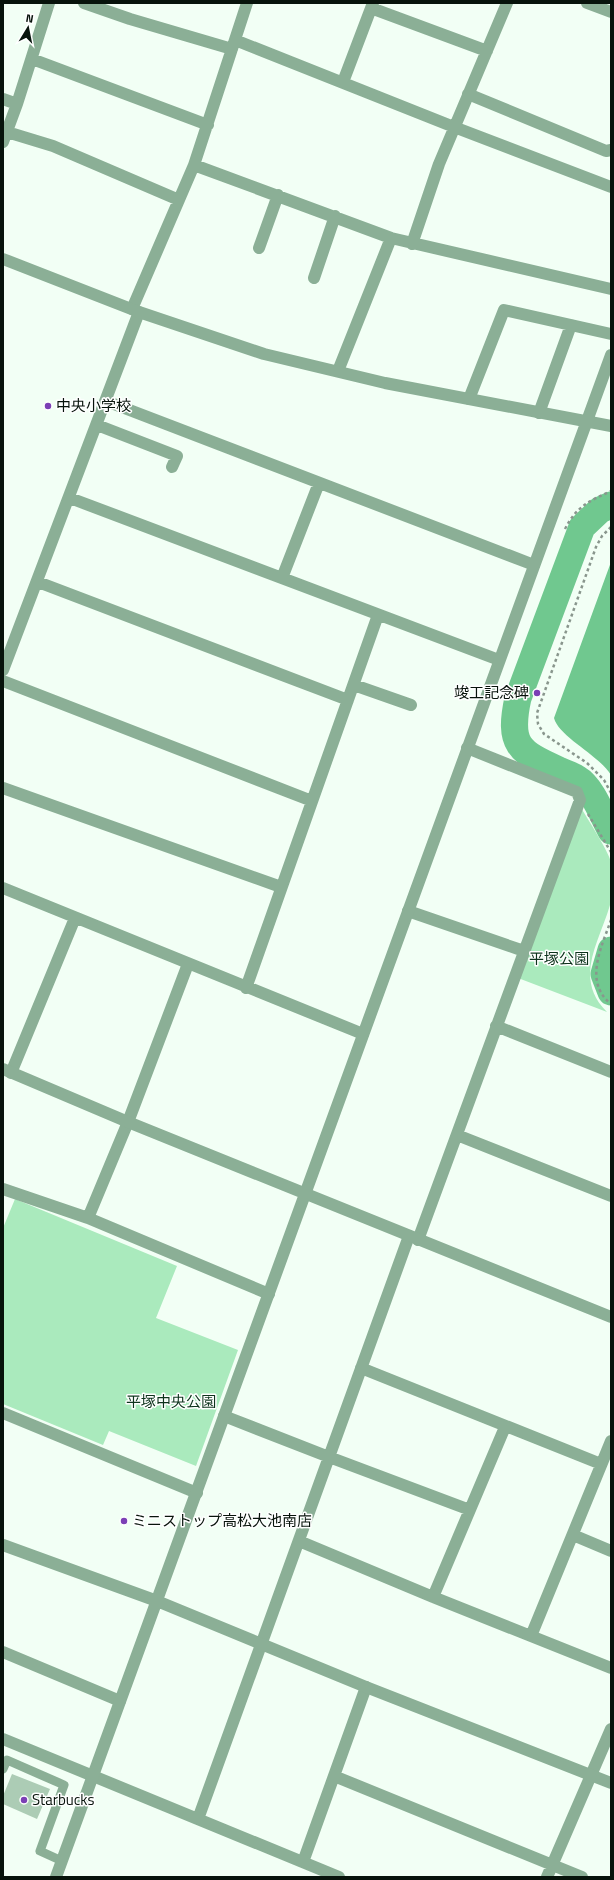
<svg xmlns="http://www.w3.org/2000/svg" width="614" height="1880" font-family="'Titillium Web','Noto Sans JP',sans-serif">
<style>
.green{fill:#aaeabd}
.water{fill:#70c88f}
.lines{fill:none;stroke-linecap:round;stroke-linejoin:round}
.river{stroke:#70c88f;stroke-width:27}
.building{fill:#acccb5}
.path{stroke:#89968d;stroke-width:2.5;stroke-dasharray:3 3;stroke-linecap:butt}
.service{stroke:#8baf96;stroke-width:9}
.minor{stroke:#8baf96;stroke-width:12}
.tertiary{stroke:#8baf96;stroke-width:12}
.poi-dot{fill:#7b3fb5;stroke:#fff;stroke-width:1.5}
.labels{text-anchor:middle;stroke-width:3;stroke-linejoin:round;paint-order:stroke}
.poi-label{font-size:15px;fill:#07130b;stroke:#fff;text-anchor:start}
.park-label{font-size:15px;fill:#0d331c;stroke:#fff}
</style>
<rect width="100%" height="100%" fill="#f2fff5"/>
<path class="green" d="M580 806C587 818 609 852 611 862 613 871 613 896 610 905 599 943 573 978 607 1012L518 978Z
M15 1199 177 1266 156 1318 238 1350 196 1466 109 1431 103 1445 3 1404V1228Z"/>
<path class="water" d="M611 562V775C599 755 559 737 554 718Z"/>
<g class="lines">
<path class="river" d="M611 505 600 510 582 527 518 698C508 744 518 752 559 770 565 773 573 775 578 779 592 787 603 817 611 831
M611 950 604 974 611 992"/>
</g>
<path class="building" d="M12 1774 50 1789 37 1819 3 1804V1796Z"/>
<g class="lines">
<path class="path" d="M611 527 602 536 596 547 537 713 538 724 544 734 587 763 604 780 611 793
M565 529C576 507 589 501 611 491
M588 814 611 852
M611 920C602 946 583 982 611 1004"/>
<path class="service" d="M3 1769 7 1760 64 1785 40 1851 62 1861"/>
<path class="minor" d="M84 3 130 19 232 49
M587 3 611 12
M371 8 487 51
M235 40 454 127 611 187
M32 59 208 125
M343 82 373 3
M468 94 606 151 611 150
M3 99 17 104
M7 132 53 146 179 200
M3 142 17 104 49 3
M194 165 391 238 611 289
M412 244 439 164 507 3
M259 248 278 195
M314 278 335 216
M132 309 194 165 247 3
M338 371 391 238
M469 399 504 310 611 334
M106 401 534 565
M539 413 571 325
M97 425 177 456 172 467
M70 498 499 660
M282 578 319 483
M38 582 348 700
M3 670 139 312
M3 681 312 801
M354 685 411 705
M3 788 281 887
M3 888 363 1034
M408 911 524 951
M246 988 378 615
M496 1026 611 1072
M11 1073 75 918
M457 1135 611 1196
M3 1189 88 1218 269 1294
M88 1218 128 1122 188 964
M418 1240 580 800 577 792 467 748
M361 1368 601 1464
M3 1413 197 1493
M224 1416 329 1457 470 1510
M573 1535 611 1551
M299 1541 433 1597 611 1668
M433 1597 505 1427
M531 1636 611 1441
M3 1652 120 1701
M3 1739 339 1877
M334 1776 582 1877
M198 1819 409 1236
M303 1862 366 1687
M547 1877 611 1729"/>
<path class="tertiary" d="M3 259 139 312 264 354 385 383 611 426
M3 1069 128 1122 611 1317
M3 1545 157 1601 366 1687 611 1783
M56 1877 611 355"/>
</g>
<g class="poi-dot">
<circle cx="48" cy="406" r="4"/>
<circle cx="537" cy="693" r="4"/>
<circle cx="124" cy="1521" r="4"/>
<circle cx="24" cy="1800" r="4"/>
</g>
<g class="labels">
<g class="poi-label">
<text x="56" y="411">中央小学校</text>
<text x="529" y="698" text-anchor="end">竣工記念碑</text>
<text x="132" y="1526">ミニストップ高松大池南店</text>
<text x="32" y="1805">Starbucks</text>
</g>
<g class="park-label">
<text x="559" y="964">平塚公園</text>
<text x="171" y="1407">平塚中央公園</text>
</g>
</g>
<rect width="614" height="1880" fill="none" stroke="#07130b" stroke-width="8"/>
<g transform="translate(28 28) rotate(10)" stroke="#ffffff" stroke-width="3" paint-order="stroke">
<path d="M0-3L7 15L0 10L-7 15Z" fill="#07130b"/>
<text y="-6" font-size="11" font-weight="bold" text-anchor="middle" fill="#07130b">N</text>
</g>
</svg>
